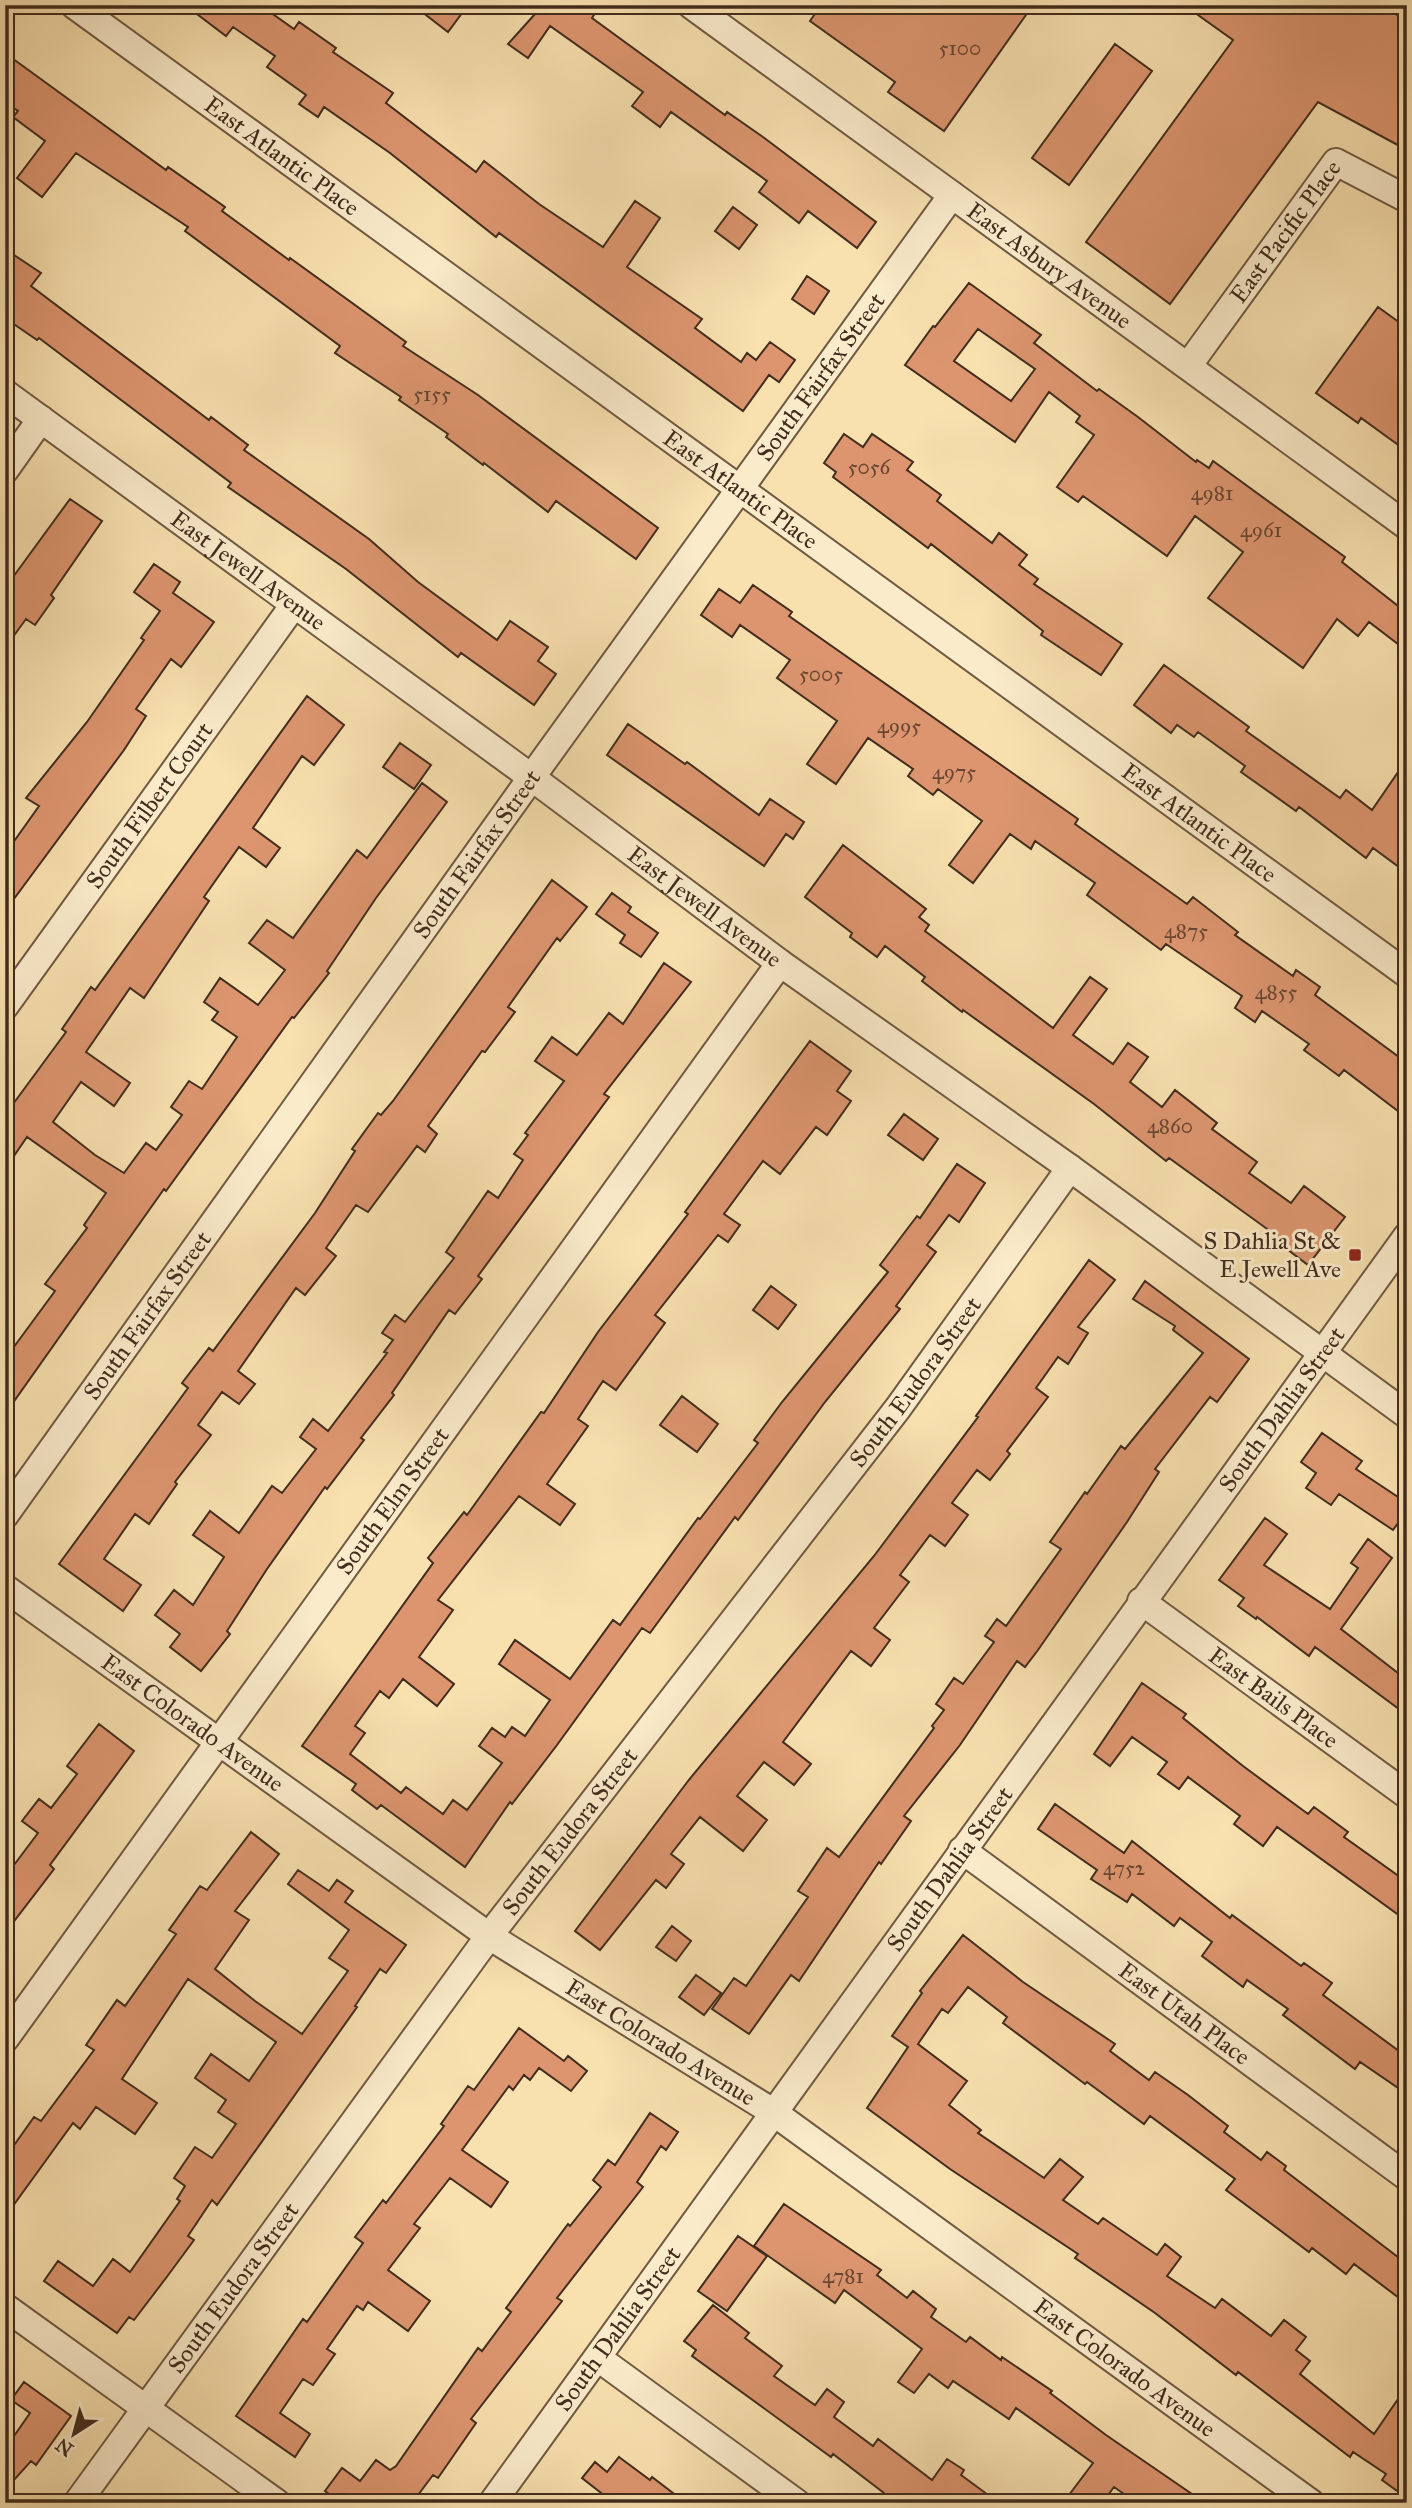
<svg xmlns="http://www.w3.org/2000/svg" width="1412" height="2508" font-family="'IM FELL Great Primer',serif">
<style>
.building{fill:#dc956f;stroke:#412c1d;stroke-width:2;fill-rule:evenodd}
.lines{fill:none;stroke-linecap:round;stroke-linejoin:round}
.minor-casing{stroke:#6f5942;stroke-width:30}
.minor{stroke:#faebcb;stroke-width:26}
.poi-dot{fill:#8f2418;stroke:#faebcb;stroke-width:2.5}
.labels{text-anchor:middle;stroke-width:6;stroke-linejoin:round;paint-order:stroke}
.number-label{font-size:21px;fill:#684632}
.street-label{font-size:24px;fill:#412c1d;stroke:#faebcb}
.poi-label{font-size:24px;fill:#412c1d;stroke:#faebcb;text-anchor:end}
</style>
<rect width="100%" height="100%" fill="#f8e0af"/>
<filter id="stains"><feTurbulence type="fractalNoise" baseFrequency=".00286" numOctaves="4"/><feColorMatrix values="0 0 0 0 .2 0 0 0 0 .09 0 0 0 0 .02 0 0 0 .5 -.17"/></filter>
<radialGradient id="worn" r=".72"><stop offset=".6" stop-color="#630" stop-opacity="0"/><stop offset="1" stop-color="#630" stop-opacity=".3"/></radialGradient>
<path class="building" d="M185 5H260L294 29 299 22 336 48 333 52 393 93 386 103 476 172 484 161 539 204 603 247 635 201 660 218 627 267 702 319 695 328 741 362 747 353 756 360 770 342 795 360 779 382 769 375 743 411 499 233 496 237 390 153 324 107 318 117 299 104 306 95 267 67 275 56 233 27 226 36Z
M413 5H468L448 32Z
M524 5H581L594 15 592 18 725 115 727 112 763 137 876 222 857 248 808 211 799 223 759 192 767 181 671 112 660 127 632 106 643 92 550 26 528 58 508 44 535 14Z
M821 5H1033L944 131 888 92 895 82 810 21Z
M1184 5H1379L1407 20V150L1318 102 1170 304 1086 242 1233 40Z
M1115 44 1152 71 1069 185 1032 158Z
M5 53 166 170 168 167 225 207 222 211 289 260 290 258 406 342 403 346 478 395 658 528 636 559 556 501 548 512 484 463 483 465 446 437 448 434 399 400 401 397 335 353 340 346 185 231 188 227 76 153 42 197 17 178 45 141 13 117 18 111 5 102Z
M733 207 757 225 739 249 715 231Z
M5 249 41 273 31 286 209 420 211 417 248 445 244 450 369 539 418 582 497 640 510 621 548 647 538 661 556 674 534 705 461 653 458 657 346 569 228 487 231 483 39 338 37 340 5 318Z
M807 276 829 291 814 314 792 299Z
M969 283 1041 335 1034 343 1097 391 1099 389 1138 417 1196 462 1197 460 1209 468 1213 461 1345 557 1342 562 1407 613V651L1369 622 1358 636 1337 619 1303 668 1208 598 1243 552 1195 516 1167 556 1083 496 1078 502 1057 487 1094 435 1076 422 1080 416 1049 392 1015 442 905 365 933 326 935 327ZM978 329 1035 369 1011 401 954 361Z
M1378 307 1407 328V430L1397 444 1361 418 1358 423 1316 393Z
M844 434 863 447 872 434 913 462 907 470 941 495 937 501 992 543 999 533 1027 555 1019 565 1038 579 1034 584 1122 644 1101 675 1041 635 1043 631 931 544 928 548 833 477 836 472 824 463Z
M70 499 102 521 51 595 54 598 35 625 26 619 5 648V588Z
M154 564 180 582 173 593 214 622 181 667 171 659 136 709 146 716 124 750 5 911V854L39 806 26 798 87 722 144 640 141 638 160 611 134 592Z
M753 585 792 612 789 616 1078 819 1075 824 1187 904 1193 897 1238 932 1235 935 1293 976 1296 970 1320 987 1315 995 1407 1063V1118L1344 1070 1339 1076 1304 1050 1309 1044 1262 1011 1255 1022 1235 1008 1242 996 1166 944 1161 950 1087 895 1095 883 1035 841 1031 849 1010 834 973 883 949 865 982 821 938 789 933 795 908 776 913 769 868 738 836 784 807 764 837 721 777 678 790 660 740 625 732 637 701 615 719 589 740 603Z
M1164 665 1249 727 1246 731 1340 798 1346 790 1372 810 1407 759V873L1373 848 1366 858 1299 807 1296 811 1241 772 1245 766 1198 732 1194 737 1177 725 1171 733 1134 705Z
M307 696 344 725 314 765 302 756 253 828 280 848 266 867 239 847 204 897 209 901 144 998 130 988 86 1052 130 1083 114 1106 81 1082 53 1122 95 1155 124 1173 146 1143 156 1150 182 1115 171 1107 189 1081 202 1089 237 1037 212 1020 218 1012 204 1002 220 978 258 1005 285 970 249 943 267 920 293 938 357 850 367 858 422 783 447 802 376 898 327 971 329 973 294 1018 292 1017 166 1191 164 1189 5 1414V1359L55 1291 45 1284 87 1228 84 1225 106 1193 27 1137 5 1169V1115L66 1032 62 1029 91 987 95 990Z
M628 724 685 764 687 762 759 815 770 799 804 822 793 839 786 834 764 866 607 755Z
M400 743 431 765 414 789 383 767Z
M843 845 926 909 919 917 929 925 925 931 1053 1028 1090 977 1107 989 1073 1035 1113 1064 1128 1043 1148 1057 1130 1082 1162 1107 1175 1090 1217 1123 1212 1129 1257 1162 1249 1173 1291 1203 1304 1186 1345 1217 1308 1265 1267 1234 1270 1231 1169 1158 1166 1161 1094 1104 963 1010 962 1012 922 981 925 977 885 946 877 957 850 937 852 933 805 897Z
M552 880 587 907 560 941 557 938 508 1007 515 1012 485 1052 482 1051 428 1126 437 1134 425 1152 417 1146 368 1212 356 1205 326 1248 336 1256 305 1295 296 1288 238 1371 255 1384 239 1404 222 1392 198 1425 211 1435 175 1482 177 1484 149 1524 135 1514 104 1559 141 1585 123 1611 59 1564 188 1388 182 1383 209 1348 213 1351 315 1213 355 1151 352 1149 378 1113 381 1115 393 1101Z
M612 893 631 907 628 912 658 933 641 957 620 943 625 935 596 914Z
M664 963 691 982 604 1094 609 1097 478 1276 482 1279 455 1314 449 1310 392 1393 394 1395 361 1438 364 1440 327 1489 325 1487 267 1569 227 1631 230 1634 201 1671 170 1647 180 1634 155 1615 174 1590 193 1605 224 1557 193 1535 210 1511 239 1533 272 1486 282 1493 316 1449 300 1437 313 1419 328 1431 387 1353 384 1352 393 1340 382 1333 395 1315 405 1322 454 1258 446 1252 488 1191 498 1198 523 1160 514 1154 528 1135 525 1133 564 1081 535 1061 552 1037 577 1055 609 1013 623 1024Z
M810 1041 851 1071 837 1091 851 1101 827 1135 816 1127 780 1174 763 1161 724 1214 740 1225 728 1242 718 1235 655 1315 665 1323 616 1390 603 1381 578 1419 588 1426 547 1484 575 1504 560 1525 519 1496 438 1600 453 1610 419 1657 454 1684 437 1706 403 1679 389 1698 380 1691 355 1726 365 1733 350 1754 401 1793 406 1787 443 1814 453 1800 467 1810 502 1763 479 1746 492 1728 505 1737 512 1727 525 1736 550 1700 499 1664 515 1640 570 1679 613 1620 620 1625 698 1518 700 1519 758 1443 754 1440 782 1402 888 1272 880 1265 917 1216 920 1218 957 1164 985 1183 959 1222 949 1215 927 1245 936 1252 896 1306 900 1309 825 1402 738 1520 735 1517 650 1633 642 1628 557 1745 512 1804 510 1802 465 1867 381 1805 377 1809 352 1790 356 1784 302 1746 433 1563 428 1558 464 1512 467 1515 541 1412 544 1413 598 1332 688 1214 685 1212Z
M904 1114 938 1139 923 1160 888 1135Z
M1089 1260 1115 1280 1078 1327 1088 1333 1068 1364 1058 1357 1036 1388 1048 1397 1007 1451 1010 1454 990 1480 977 1470 952 1503 968 1515 945 1546 930 1535 900 1575 909 1582 874 1628 890 1640 871 1666 851 1651 783 1742 811 1764 794 1785 764 1762 737 1796 767 1820 743 1851 700 1817 671 1854 684 1864 666 1888 656 1880 600 1950 575 1931 688 1781 874 1556 978 1417 976 1416Z
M1145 1281 1249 1359 1217 1402 1210 1397 1155 1469 1159 1472 1127 1522 1038 1650 1025 1667 1017 1661 960 1745 904 1816 911 1821 881 1864 879 1862 799 1981 791 1975 749 2034 712 2009 734 1978 746 1986 808 1897 798 1891 827 1848 839 1857 934 1728 932 1726 944 1710 936 1704 954 1678 963 1684 994 1642 985 1636 997 1619 1006 1626 1061 1549 1050 1542 1085 1492 1087 1494 1121 1446 1125 1449 1203 1353 1173 1330 1175 1326 1133 1299Z
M771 1286 796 1305 778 1329 753 1310Z
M682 1396 718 1424 697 1452 660 1425Z
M1322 1433 1362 1461 1356 1469 1407 1503V1511L1393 1530 1339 1494 1331 1505 1306 1488 1316 1473 1301 1462Z
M1265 1518 1287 1534 1264 1565 1330 1609 1358 1568 1351 1563 1368 1539 1392 1558 1341 1629 1407 1680V1715L1315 1647 1309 1656 1257 1617 1256 1619 1238 1606 1244 1598 1219 1580Z
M1142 1683 1186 1714 1183 1718 1243 1766 1308 1814 1314 1807 1348 1832 1344 1837 1407 1882V1921L1277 1827 1263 1846 1234 1824 1240 1816 1188 1777 1179 1789 1158 1774 1167 1762 1132 1737 1110 1766 1094 1754Z
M99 1724 134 1751 50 1865 54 1869 5 1933V1877L38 1833 22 1821 39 1799 51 1808 77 1774 67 1766Z
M1055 1804 1124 1853 1132 1841 1230 1918 1232 1915 1301 1966 1304 1963 1332 1983 1323 1995 1407 2057V2094L1360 2062 1355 2069 1283 2015 1288 2009 1247 1980 1243 1987 1202 1956 1212 1942 1180 1918 1174 1926 1132 1894 1127 1902 1091 1879 1097 1870 1038 1829Z
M251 1832 279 1854 235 1911 249 1920 215 1969 255 2001 302 2034 348 1971 329 1958 349 1930 288 1884 298 1870 329 1891 337 1880 353 1891 345 1902 406 1945 386 1973 380 1969 355 2006 357 2007 217 2205 212 2200 188 2236 194 2240 166 2278 134 2320 129 2317 117 2333 44 2281 58 2261 93 2286 113 2259 130 2272 180 2201 177 2199 185 2186 174 2178 195 2147 212 2158 236 2124 218 2112 226 2100 195 2078 211 2054 249 2081 276 2042 188 1979 122 2079 157 2103 135 2134 96 2107 80 2129 73 2123 5 2217V2158L34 2117 41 2121 94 2050 86 2045 117 2000 125 2006 176 1934 169 1930 200 1886 207 1890Z
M672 1926 691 1941 676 1961 656 1947Z
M963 1935 1023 1982 1115 2044 1110 2051 1149 2080 1155 2072 1188 2095 1228 2126 1224 2132 1261 2160 1267 2152 1286 2166 1284 2170 1407 2264V2304L1354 2264 1346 2274 1312 2248 1309 2252 1226 2190 1235 2179 1150 2116 1144 2124 1087 2082 1085 2084 1003 2023 1007 2017 968 1987 948 2013 942 2009 918 2044 967 2081 949 2105 981 2130 978 2133 1044 2178 1060 2159 1083 2177 1063 2200 1098 2224 1103 2218 1157 2255 1165 2244 1181 2257 1167 2276 1215 2308 1222 2299 1271 2336 1284 2320 1306 2337 1296 2350 1310 2361 1300 2374 1374 2434 1407 2386V2498L1382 2480 1386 2474 1353 2452 1350 2457 1238 2372 1236 2375 1155 2313 1075 2258 1078 2254 950 2169 867 2108 908 2047 892 2036 922 1993 920 1991Z
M696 1975 721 1993 704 2015 679 1997Z
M519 2028 564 2061 568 2056 587 2071 571 2091 539 2068 530 2080 524 2075 513 2090 509 2086 462 2150 508 2182 491 2207 450 2178 414 2224 420 2228 388 2270 430 2301 408 2331 368 2302 363 2310 357 2306 327 2349 335 2354 313 2385 303 2379 280 2413 310 2434 295 2457 236 2416 303 2319 307 2322 363 2243 355 2237 383 2200 386 2203 444 2126 441 2124 468 2086 474 2090Z
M650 2113 678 2132 666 2150 661 2146 637 2182 643 2187 557 2298 562 2301 471 2419 476 2423 438 2478 433 2475 412 2503H341L325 2491 342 2468 360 2481 376 2460 390 2470 396 2466 478 2348 482 2351 511 2312 506 2308 568 2224 570 2226 601 2187 593 2180 608 2160 615 2165Z
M784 2204 881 2270 877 2275 907 2298 913 2291 936 2309 931 2317 966 2342 970 2337 1001 2360 1002 2357 1052 2391 1050 2393 1106 2435 1205 2503H1137L1114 2487 1102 2503H1063L1093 2463 1016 2408 1009 2419 953 2381 948 2388 929 2374 914 2393 898 2382 922 2349 844 2290 835 2303 754 2246Z
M738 2236 767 2256 727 2311 698 2291Z
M713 2305 749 2333 745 2338 782 2366 774 2376 815 2405 827 2389 844 2402 834 2417 873 2446 878 2439 932 2480 947 2459 964 2470 961 2475 999 2503H897L833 2454 831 2457 692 2356 696 2350 684 2341Z
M24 2382 71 2416 36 2465 31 2461 5 2490V2449L30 2413 11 2400Z
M619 2457 650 2480 652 2477 686 2503H614L582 2478 595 2462 607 2472Z"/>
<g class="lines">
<defs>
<g id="minor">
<path id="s1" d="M74 5 1407 974"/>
<path id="s2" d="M691 5 1407 526"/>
<path id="s3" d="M1188 366 1336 162 1407 199"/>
<path id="s4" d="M5 393 531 777 780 963 1070 1168 1407 1415"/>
<path d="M5 470 41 419"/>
<path id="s5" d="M5 1006 293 606"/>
<path id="s6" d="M5 1515 544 760 952 195"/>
<path id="s7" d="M5 1588 489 1936 773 2112 1311 2503"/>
<path id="s8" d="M1141 1601 1407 1795"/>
<path id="s9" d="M962 1850 1407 2177"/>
<path id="s10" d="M5 2039 780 963"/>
<path d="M5 2307 277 2503"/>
<path d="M598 2358 797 2503"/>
<path id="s11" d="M77 2503 489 1936 898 1408 1070 1168"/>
<path id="s12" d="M492 2503 1407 1236"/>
</g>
</defs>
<use href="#minor" class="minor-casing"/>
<use href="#minor" class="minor"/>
</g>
<rect class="poi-dot" x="1348" y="1248" width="14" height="14" rx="3.5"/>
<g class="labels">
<g class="number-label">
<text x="960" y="55">5100</text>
<text x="432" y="401">5155</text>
<text x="869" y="474">5056</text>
<text x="1212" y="500">4981</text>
<text x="1261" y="537">4961</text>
<text x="821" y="681">5005</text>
<text x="899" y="733">4995</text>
<text x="954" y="779">4975</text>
<text x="1186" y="938">4875</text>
<text x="1276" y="999">4855</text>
<text x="1170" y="1133">4860</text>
<text x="1124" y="1875">4752</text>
<text x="843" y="2283">4781</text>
</g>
<g class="street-label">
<text dy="8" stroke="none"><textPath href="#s1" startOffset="257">East Atlantic Place</textPath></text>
<text dy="8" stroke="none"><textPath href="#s3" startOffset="166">East Pacific Place</textPath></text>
<text dy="8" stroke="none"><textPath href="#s2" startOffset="443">East Asbury Avenue</textPath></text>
<text dy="8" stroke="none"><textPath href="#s6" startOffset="1400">South Fairfax Street</textPath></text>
<text dy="8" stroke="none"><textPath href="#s1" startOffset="824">East Atlantic Place</textPath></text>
<text dy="8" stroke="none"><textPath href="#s4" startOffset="301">East Jewell Avenue</textPath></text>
<text dy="8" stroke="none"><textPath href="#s5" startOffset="247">South Filbert Court</textPath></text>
<text dy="8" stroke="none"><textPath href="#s1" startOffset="1391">East Atlantic Place</textPath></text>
<text dy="8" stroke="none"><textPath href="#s6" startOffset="812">South Fairfax Street</textPath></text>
<text dy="8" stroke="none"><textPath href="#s4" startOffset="868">East Jewell Avenue</textPath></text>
<text dy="8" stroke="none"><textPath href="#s6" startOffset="245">South Fairfax Street</textPath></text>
<text dy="8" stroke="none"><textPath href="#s11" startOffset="1400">South Eudora Street</textPath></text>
<text dy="8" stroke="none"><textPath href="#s12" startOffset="1349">South Dahlia Street</textPath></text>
<text dy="8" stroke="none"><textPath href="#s10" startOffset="663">South Elm Street</textPath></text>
<text dy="8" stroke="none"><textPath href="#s8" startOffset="164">East Bails Place</textPath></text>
<text dy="8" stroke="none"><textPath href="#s7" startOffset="231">East Colorado Avenue</textPath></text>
<text dy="8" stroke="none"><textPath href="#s11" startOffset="833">South Eudora Street</textPath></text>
<text dy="8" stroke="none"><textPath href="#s12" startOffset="782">South Dahlia Street</textPath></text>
<text dy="8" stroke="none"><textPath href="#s9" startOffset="276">East Utah Place</textPath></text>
<text dy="8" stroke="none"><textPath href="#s7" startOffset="798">East Colorado Avenue</textPath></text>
<text dy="8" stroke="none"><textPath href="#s11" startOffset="266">South Eudora Street</textPath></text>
<text dy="8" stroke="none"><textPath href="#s12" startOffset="215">South Dahlia Street</textPath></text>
<text dy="8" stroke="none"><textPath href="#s7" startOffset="1365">East Colorado Avenue</textPath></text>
</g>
<g class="poi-label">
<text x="1341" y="1249">S Dahlia St &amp;<tspan x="1341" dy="28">E Jewell Ave</tspan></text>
</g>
</g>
<rect width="1412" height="2508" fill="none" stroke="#f8e0af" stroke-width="28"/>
<rect x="7" y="7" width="1398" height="2494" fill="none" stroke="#412c1d" stroke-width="3.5"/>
<rect x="14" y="14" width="1384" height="2480" fill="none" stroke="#412c1d" stroke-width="2"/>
<g transform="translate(74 2434) rotate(216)" stroke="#faebcb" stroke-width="5" paint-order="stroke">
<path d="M0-5L12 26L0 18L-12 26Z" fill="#412c1d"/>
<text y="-10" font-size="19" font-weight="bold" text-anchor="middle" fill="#412c1d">N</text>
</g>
<rect width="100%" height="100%" filter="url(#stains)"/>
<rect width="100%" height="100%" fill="url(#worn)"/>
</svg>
